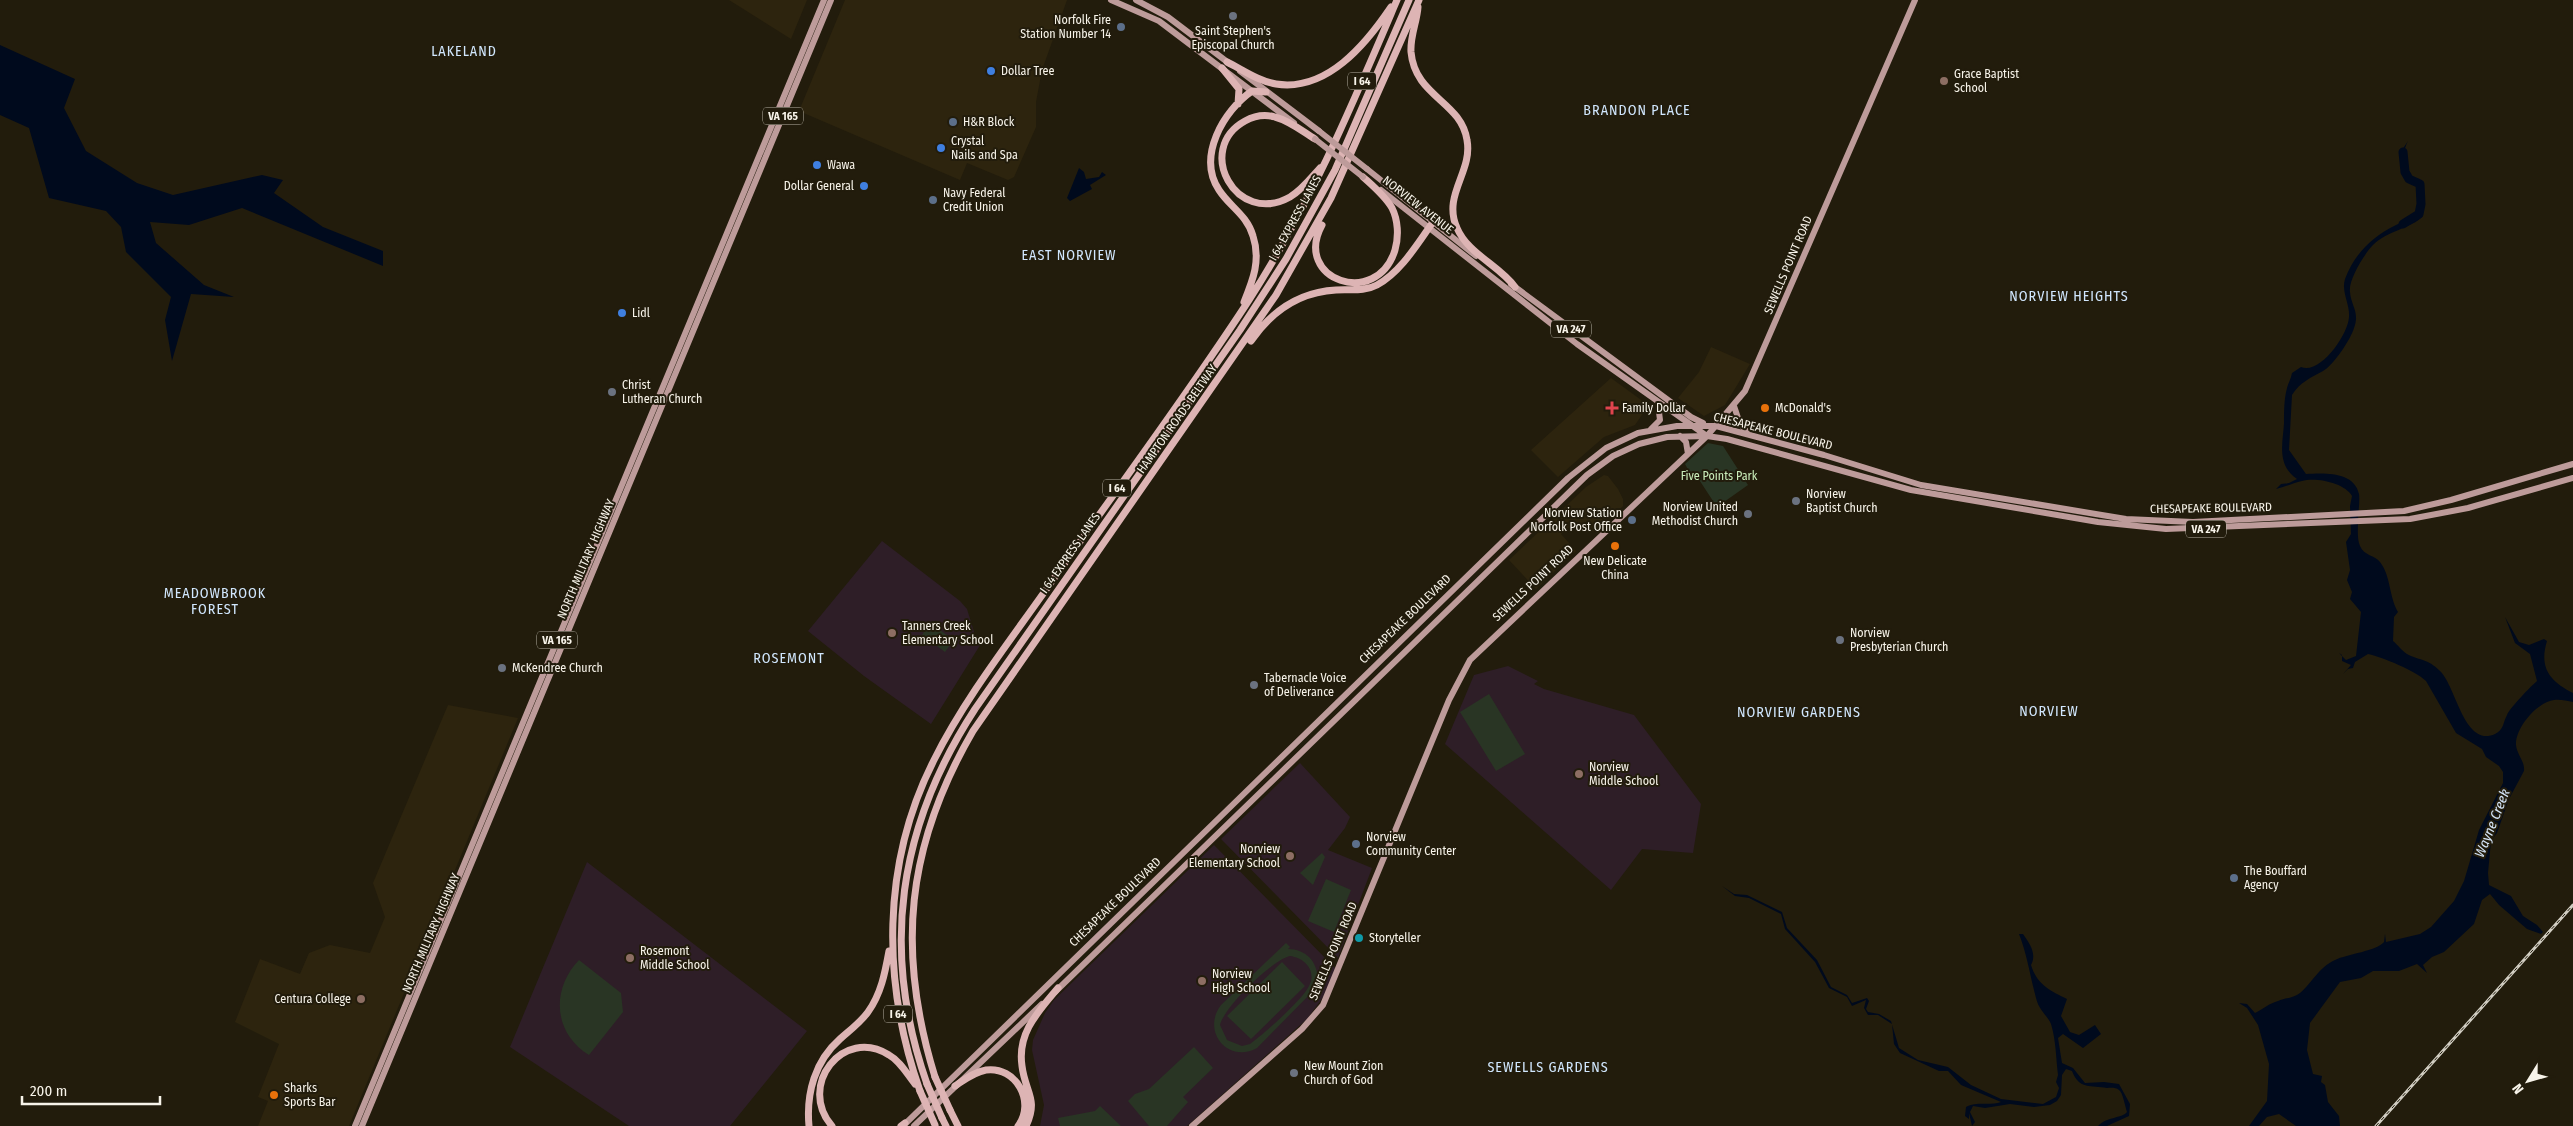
<svg xmlns="http://www.w3.org/2000/svg" width="2573" height="1126" font-family="'Fira Sans Condensed',sans-serif">
<style>
.built{fill:#2d240e}
.education{fill:#2e1e27}
.green{fill:#293524;fill-rule:evenodd}
.water{fill:#000a1d}
.lines{fill:none;stroke-linecap:round;stroke-linejoin:round}
.river{stroke:#000a1d;stroke-width:9}
.major{stroke:#bd9b9a;stroke-width:6}
.highway{stroke:#ddb4b4;stroke-width:7}
.rail-casing{stroke:#d2cec3;stroke-width:3}
.rail{stroke:#221c0c;stroke-width:1;stroke-dasharray:4;stroke-linecap:butt}
.major-bridge{stroke:#bd9b9a;stroke-width:6}
.highway-bridge{stroke:#ddb4b4;stroke-width:7}
.worship-dot{fill:#6b7280;stroke:#221c0c;stroke-width:2}
.service-dot{fill:#5c6f8a;stroke:#221c0c;stroke-width:2}
.shop-dot{fill:#3f7fe0;stroke:#221c0c;stroke-width:2}
.education-dot{fill:#8d6e63;stroke:#221c0c;stroke-width:2}
.health-dot{fill:#e0444e;stroke:#221c0c;stroke-width:2}
.food-dot{fill:#e8710a;stroke:#221c0c;stroke-width:2}
.culture-dot{fill:#0f9aa8;stroke:#221c0c;stroke-width:2}
.labels{text-anchor:middle;stroke-width:4;stroke-linejoin:round;paint-order:stroke}
.shield{fill:#221c0c;stroke:#b8b3a7;stroke-width:1}
.shield-label{font-size:11px;font-weight:bold;fill:#f8f4ea}
.poi-label{font-size:12px;fill:#f8f4ea;stroke:#221c0c;text-anchor:start}
.street-label{font-size:12px;fill:#f8f4ea;stroke:#221c0c}
.park-label{font-size:12px;fill:#caeebb;stroke:#221c0c}
.neighbourhood-label{font-size:14px;letter-spacing:1px;fill:#d1e7fe;stroke:#221c0c}
.water-label{font-size:14px;font-style:italic;fill:#d4e4f7;stroke:#221c0c}
</style>
<rect width="100%" height="100%" fill="#221c0c"/>
<path class="built" d="M729 0H807L791 39Z
M845 0H1067L1042 70 1036 102V127L1014 177 1008 180 967 163 960 180 799 111Z
M1711 347 1750 364 1725 405 1704 416 1678 398 1699 372Z
M1611 378 1644 402 1646 409 1635 425 1604 437 1558 477 1531 450Z
M1604 475 1608 476 1618 489 1623 499V506L1601 528 1592 532 1580 531 1574 523 1561 534 1576 551 1536 589 1509 560 1586 487Z
M448 705 518 718 349 1126H258L268 1101 258 1097 279 1044 235 1022 260 959 300 974 309 953 330 945 370 953 385 917 373 883Z"/>
<path class="education" d="M882 541 960 601 967 609 975 635 982 642 931 724 864 676 808 631Z
M1508 666 1538 681 1534 684 1544 689 1634 715 1701 804 1693 853 1642 849 1611 890 1445 744 1474 675Z
M1300 763 1350 817 1345 828 1328 850 1372 868 1338 958 1221 839Z
M1214 845 1336 969 1324 996 1307 1019 1187 1126H1040L1044 1105 1032 1050 1033 1040 1045 1013 1054 1000Z
M587 862 807 1031 730 1126H629L510 1047Z"/>
<path class="green" d="M1708 443 1723 446 1748 485 1714 509 1710 504 1713 501 1696 475 1692 477 1685 464Z
M930 623 954 640 945 652 922 635Z
M1489 694 1525 754 1496 771 1460 712Z
M1322 853 1325 857 1313 885 1300 873Z
M1326 879 1351 890 1334 932 1308 921Z
M1286 943 1290 947 1288 949C1309 949 1322 967 1316 988L1257 1048C1228 1064 1201 1031 1221 1005ZM1290 956C1305 958 1317 971 1309 986 1303 999 1263 1035 1250 1044L1242 1046 1227 1040 1220 1025C1224 1007 1272 960 1290 956Z
M579 960 621 993 623 1012 589 1055C553 1033 551 989 579 960Z
M1282 962 1305 986 1251 1039 1227 1016Z
M1194 1047 1213 1068 1183 1097 1188 1102 1167 1126H1149L1128 1101 1135 1094 1149 1089Z
M1100 1106 1121 1126H1060L1058 1118 1095 1111Z"/>
<path class="water" d="M0 45 75 79 64 108 86 151 137 183 173 195 262 175 283 180 274 193 323 227 383 251V266L242 208 189 225 150 222 156 243 204 285 234 297 191 294 172 361 165 320 171 297 126 252 121 227 106 211 49 198 29 128 0 115Z
M2408 141C2402 151 2404 166 2409 176L2419 179 2420 182 2423 208 2422 217C2413 227 2385 232 2373 245 2365 253 2348 280 2350 292 2351 306 2360 312 2354 328 2351 339 2333 366 2323 371 2312 377 2300 382 2292 395L2289 450 2306 474C2324 473 2354 471 2359 494 2360 500 2358 515 2358 523 2358 530 2357 539 2360 546 2364 556 2375 555 2380 562 2391 576 2389 597 2398 612L2394 617 2393 641C2398 645 2401 650 2407 654 2420 661 2427 658 2440 671 2456 686 2464 748 2495 734 2504 730 2503 722 2507 715 2509 709 2531 686 2537 681L2530 654 2515 643 2505 617 2519 642 2529 645 2544 639 2547 641C2539 667 2549 681 2573 693V702C2567 701 2560 699 2554 700 2537 702 2515 728 2516 745 2517 755 2525 761 2524 771L2509 799 2497 833 2491 841 2488 873 2489 885 2511 896 2523 916 2537 925 2543 932 2541 934 2527 929 2499 905 2490 894 2482 900 2474 924 2444 952 2432 957 2423 965 2427 973 2417 964 2399 971H2373L2361 978 2340 982 2310 1023 2307 1050 2313 1074 2322 1076 2321 1082 2325 1085 2328 1102 2339 1116 2340 1126H2296L2279 1114 2267 1117 2259 1126H2249L2267 1101 2269 1064 2258 1025 2247 1008 2239 1003 2247 1004 2255 1013C2263 1009 2270 1003 2278 1001 2285 998 2294 998 2300 993 2313 982 2318 968 2335 960 2347 954 2377 951 2384 942L2385 934 2386 942 2420 934 2431 927 2454 901 2464 881 2479 830 2503 783V772L2499 766 2486 757 2482 749 2456 733 2426 681C2414 670 2384 658 2368 654L2355 662 2353 668 2348 669 2343 674 2351 665 2342 661V655L2339 653 2346 660 2356 656 2361 612 2350 599 2352 592 2347 580 2350 570 2346 542 2351 534 2350 506 2352 496C2345 483 2316 477 2302 481 2293 483 2285 487 2276 489L2281 484 2289 483 2297 479C2276 465 2283 442 2284 423 2284 412 2284 399 2287 388 2288 383 2291 379 2292 373L2301 367C2320 375 2348 335 2349 317 2350 304 2341 292 2345 279 2355 253 2372 237 2396 225 2406 220 2414 219 2422 209L2419 182 2416 178H2408L2404 171 2402 150Z
M1079 168 1084 172 1086 179 1099 177 1102 172 1106 175 1090 185 1092 189 1070 201 1067 198Z
M1722 886 1734 894 1747 895 1782 912 1787 928 1817 960 1831 987 1847 995 1852 1003 1867 998 1869 1001 1866 1009 1868 1012 1879 1014 1891 1021 1899 1048 1918 1060 1948 1067 1971 1085 2001 1099 2043 1104 2056 1097 2059 1088 2056 1082 2058 1075C2056 1059 2056 1040 2051 1024 2048 1016 2039 1011 2036 998 2030 976 2027 954 2019 934H2023C2030 944 2037 954 2031 965 2037 985 2051 991 2067 999L2061 1016 2070 1032 2079 1035 2095 1025 2101 1034 2083 1048 2063 1034 2058 1038 2062 1063 2073 1068 2085 1083 2104 1082 2119 1084 2130 1104 2129 1116 2107 1126H2098C2108 1116 2121 1119 2127 1112 2125 1106 2123 1093 2119 1090 2115 1087 2111 1088 2107 1088 2091 1085 2079 1090 2072 1071L2066 1069 2062 1075 2061 1095 2057 1101 2050 1105 2034 1107 2010 1104 1985 1108 1973 1106 1970 1112 1975 1122 1972 1126 1969 1113V1119L1965 1116 1966 1107C1976 1101 1990 1106 2001 1102L1961 1085 1948 1071H1939L1900 1053 1894 1044 1892 1024 1878 1015H1868L1864 1008 1866 1000 1852 1006 1847 997 1829 988 1815 962 1785 929 1781 914 1749 898 1735 896Z"/>
<g class="lines">
<path class="river" d="M2403 152 2405 172 2409 179 2420 184 2421 204 2419 214 2403 224"/>
<path class="major" d="M1111 0 1159 21 1294 123
M1136 0 1168 17 1230 64
M1240 71 1319 131
M1367 169 1476 256
M1381 190 1577 344 1704 434
M1511 284 1691 417 1703 423
M1734 406 1739 421 1748 434
M1651 429 1660 420 1658 404
M1680 436 1686 442 1688 454
M1055 992 1587 475 1613 456 1639 444 1667 437 1707 436 1727 439 1911 490 2098 522 2166 529 2410 519 2468 508 2573 478
M355 1126 824 0
M362 1126 831 0
M903 1126 1568 478 1606 448 1638 433 1677 426H1716L1824 455 1921 485 2126 519 2193 522 2404 511 2451 500 2573 464
M914 1126 1042 1004
M1192 1126 1302 1029 1323 1005 1449 700 1470 660 1707 436 1745 391 1915 0"/>
<path class="highway" d="M1418 7C1417 22 1410 36 1411 52 1415 97 1461 101 1467 140 1473 172 1442 195 1457 228 1468 254 1499 265 1515 287
M1227 62C1243 70 1258 81 1276 84 1327 92 1366 44 1391 7
M1222 68 1239 89 1238 104
M1315 139C1302 131 1290 121 1275 117 1265 114 1254 116 1245 121 1194 149 1236 227 1290 197 1302 190 1311 178 1320 168
M1322 225C1292 280 1377 309 1395 250 1399 236 1398 220 1392 208 1385 196 1373 186 1363 177
M1244 302C1253 280 1261 260 1253 236 1247 215 1230 207 1219 190 1197 157 1223 111 1252 91L1266 92
M1251 341C1271 312 1299 292 1336 290 1350 289 1364 292 1377 285 1401 272 1418 243 1433 222
M935 1077C896 951 906 846 973 731L1276 295 1331 198 1419 0
M927 1084C880 950 898 827 975 709L1240 330 1286 259 1335 170 1409 0
M955 1086C964 1080 974 1072 986 1070 1016 1066 1036 1102 1018 1126
M920 1091C882 983 881 864 934 760 965 698 1010 641 1050 584 1116 490 1186 397 1249 300 1310 206 1353 103 1397 0
M950 1110 958 1126
M942 1118 946 1126
M809 1126C806 1093 815 1061 840 1039 850 1030 860 1023 868 1012 881 994 885 973 889 951
M832 1126C797 1086 843 1026 889 1055 900 1061 907 1074 915 1084
M901 1126 905 1123
M1026 1126C1039 1099 1025 1092 1022 1066 1017 1033 1038 1012 1058 988"/>
<defs>
<path id="rail" d="M2376 1126 2573 905"/>
</defs>
<use href="#rail" class="rail-casing"/>
<use href="#rail" class="rail"/>
<path class="major-bridge" d="M1319 131 1367 169
M1315 139 1363 177"/>
<path class="highway-bridge" d="M935 1077 950 1110
M927 1084 942 1118
M920 1091 935 1125"/>
</g>
<g class="worship-dot">
<circle cx="1233" cy="16" r="5"/>
<circle cx="612" cy="392" r="5"/>
<circle cx="1796" cy="501" r="5"/>
<circle cx="1748" cy="514" r="5"/>
<circle cx="1840" cy="640" r="5"/>
<circle cx="502" cy="668" r="5"/>
<circle cx="1254" cy="685" r="5"/>
<circle cx="1294" cy="1073" r="5"/>
</g>
<g class="service-dot">
<circle cx="1121" cy="27" r="5"/>
<circle cx="953" cy="122" r="5"/>
<circle cx="933" cy="200" r="5"/>
<circle cx="1632" cy="520" r="5"/>
<circle cx="1356" cy="844" r="5"/>
<circle cx="2234" cy="878" r="5"/>
</g>
<g class="shop-dot">
<circle cx="991" cy="71" r="5"/>
<circle cx="941" cy="148" r="5"/>
<circle cx="817" cy="165" r="5"/>
<circle cx="864" cy="186" r="5"/>
<circle cx="622" cy="313" r="5"/>
</g>
<g class="education-dot">
<circle cx="1944" cy="81" r="5"/>
<circle cx="892" cy="633" r="5"/>
<circle cx="1579" cy="774" r="5"/>
<circle cx="1290" cy="856" r="5"/>
<circle cx="630" cy="958" r="5"/>
<circle cx="1202" cy="981" r="5"/>
<circle cx="361" cy="999" r="5"/>
</g>
<path class="health-dot" d="M1609.5 400.5h5v5h5v5h-5v5h-5v-5h-5v-5h5z"/>
<g class="food-dot">
<circle cx="1765" cy="408" r="5"/>
<circle cx="1615" cy="546" r="5"/>
<circle cx="274" cy="1095" r="5"/>
</g>
<circle class="culture-dot" cx="1359" cy="938" r="5"/>
<g class="labels">
<g class="shield">
<rect x="1348" y="72.5" width="28" height="17" rx="4"/>
<rect x="763" y="107.5" width="40" height="17" rx="4"/>
<rect x="1551" y="320.5" width="40" height="17" rx="4"/>
<rect x="1103" y="479.5" width="28" height="17" rx="4"/>
<rect x="2186" y="520.5" width="40" height="17" rx="4"/>
<rect x="537" y="631.5" width="40" height="17" rx="4"/>
<rect x="884" y="1005.5" width="28" height="17" rx="4"/>
</g>
<g class="shield-label">
<text x="1362" y="85">I 64</text>
<text x="783" y="120">VA 165</text>
<text x="1571" y="333">VA 247</text>
<text x="1117" y="492">I 64</text>
<text x="2206" y="533">VA 247</text>
<text x="557" y="644">VA 165</text>
<text x="898" y="1018">I 64</text>
</g>
<g class="poi-label">
<text x="1111" y="24" text-anchor="end">Norfolk Fire<tspan x="1111" dy="14">Station Number 14</tspan></text>
<text x="1233" y="35" text-anchor="middle">Saint Stephen's<tspan x="1233" dy="14">Episcopal Church</tspan></text>
<text x="1001" y="75">Dollar Tree</text>
<text x="1954" y="78">Grace Baptist<tspan x="1954" dy="14">School</tspan></text>
<text x="963" y="126">H&amp;R Block</text>
<text x="951" y="145">Crystal<tspan x="951" dy="14">Nails and Spa</tspan></text>
<text x="827" y="169">Wawa</text>
<text x="854" y="190" text-anchor="end">Dollar General</text>
<text x="943" y="197">Navy Federal<tspan x="943" dy="14">Credit Union</tspan></text>
<text x="632" y="317">Lidl</text>
<text x="622" y="389">Christ<tspan x="622" dy="14">Lutheran Church</tspan></text>
<text x="1622" y="412">Family Dollar</text>
<text x="1775" y="412">McDonald's</text>
<text x="1806" y="498">Norview<tspan x="1806" dy="14">Baptist Church</tspan></text>
<text x="1738" y="511" text-anchor="end">Norview United<tspan x="1738" dy="14">Methodist Church</tspan></text>
<text x="1622" y="517" text-anchor="end">Norview Station<tspan x="1622" dy="14">Norfolk Post Office</tspan></text>
<text x="1615" y="565" text-anchor="middle">New Delicate<tspan x="1615" dy="14">China</tspan></text>
<text x="902" y="630">Tanners Creek<tspan x="902" dy="14">Elementary School</tspan></text>
<text x="1850" y="637">Norview<tspan x="1850" dy="14">Presbyterian Church</tspan></text>
<text x="512" y="672">McKendree Church</text>
<text x="1264" y="682">Tabernacle Voice<tspan x="1264" dy="14">of Deliverance</tspan></text>
<text x="1589" y="771">Norview<tspan x="1589" dy="14">Middle School</tspan></text>
<text x="1366" y="841">Norview<tspan x="1366" dy="14">Community Center</tspan></text>
<text x="1280" y="853" text-anchor="end">Norview<tspan x="1280" dy="14">Elementary School</tspan></text>
<text x="2244" y="875">The Bouffard<tspan x="2244" dy="14">Agency</tspan></text>
<text x="1369" y="942">Storyteller</text>
<text x="640" y="955">Rosemont<tspan x="640" dy="14">Middle School</tspan></text>
<text x="1212" y="978">Norview<tspan x="1212" dy="14">High School</tspan></text>
<text x="351" y="1003" text-anchor="end">Centura College</text>
<text x="1304" y="1070">New Mount Zion<tspan x="1304" dy="14">Church of God</tspan></text>
<text x="284" y="1092">Sharks<tspan x="284" dy="14">Sports Bar</tspan></text>
</g>
<g class="street-label">
<text transform="translate(1418 205) rotate(38)" y="4">NORVIEW AVENUE</text>
<text transform="translate(1295 218) rotate(-61)" y="4">I 64 EXPRESS LANES</text>
<text transform="translate(1788 265) rotate(-67)" y="4">SEWELLS POINT ROAD</text>
<text transform="translate(1177 419) rotate(-55)" y="4">HAMPTON ROADS BELTWAY</text>
<text transform="translate(1773 431) rotate(14)" y="4">CHESAPEAKE BOULEVARD</text>
<text transform="translate(2211 508) rotate(-1)" y="4">CHESAPEAKE BOULEVARD</text>
<text transform="translate(1070 553) rotate(-55)" y="4">I 64 EXPRESS LANES</text>
<text transform="translate(586 559) rotate(-67)" y="4">NORTH MILITARY HIGHWAY</text>
<text transform="translate(1533 583) rotate(-43)" y="4">SEWELLS POINT ROAD</text>
<text transform="translate(1405 619) rotate(-44)" y="4">CHESAPEAKE BOULEVARD</text>
<text transform="translate(1115 902) rotate(-44)" y="4">CHESAPEAKE BOULEVARD</text>
<text transform="translate(431 933) rotate(-67)" y="4">NORTH MILITARY HIGHWAY</text>
<text transform="translate(1333 951) rotate(-67)" y="4">SEWELLS POINT ROAD</text>
</g>
<g class="park-label">
<text x="1719" y="480">Five Points Park</text>
</g>
<g class="neighbourhood-label">
<text x="464" y="56">LAKELAND</text>
<text x="1637" y="115">BRANDON PLACE</text>
<text x="1069" y="260">EAST NORVIEW</text>
<text x="2069" y="301">NORVIEW HEIGHTS</text>
<text x="215" y="598">MEADOWBROOK<tspan x="215" dy="16">FOREST</tspan></text>
<text x="789" y="663">ROSEMONT</text>
<text x="2049" y="716">NORVIEW</text>
<text x="1799" y="717">NORVIEW GARDENS</text>
<text x="1548" y="1072">SEWELLS GARDENS</text>
</g>
<g class="water-label">
<text transform="translate(2492 823) rotate(-68)" y="5">Wayne Creek</text>
</g>
</g>
<g transform="translate(2528 1081) rotate(233)" stroke="#221c0c" stroke-width="4" paint-order="stroke">
<path d="M0-4L9 19L0 12L-9 19Z" fill="#f8f4ea"/>
<text y="-8" font-size="14" font-weight="bold" text-anchor="middle" fill="#f8f4ea">N</text>
</g>
<path d="M22 1096v8h138v-8" fill="none" stroke="#f8f4ea" stroke-width="2.5"/>
<text x="30" y="1096" font-size="15" fill="#f8f4ea" stroke="#221c0c" stroke-width="4" paint-order="stroke">200 m</text>
</svg>
